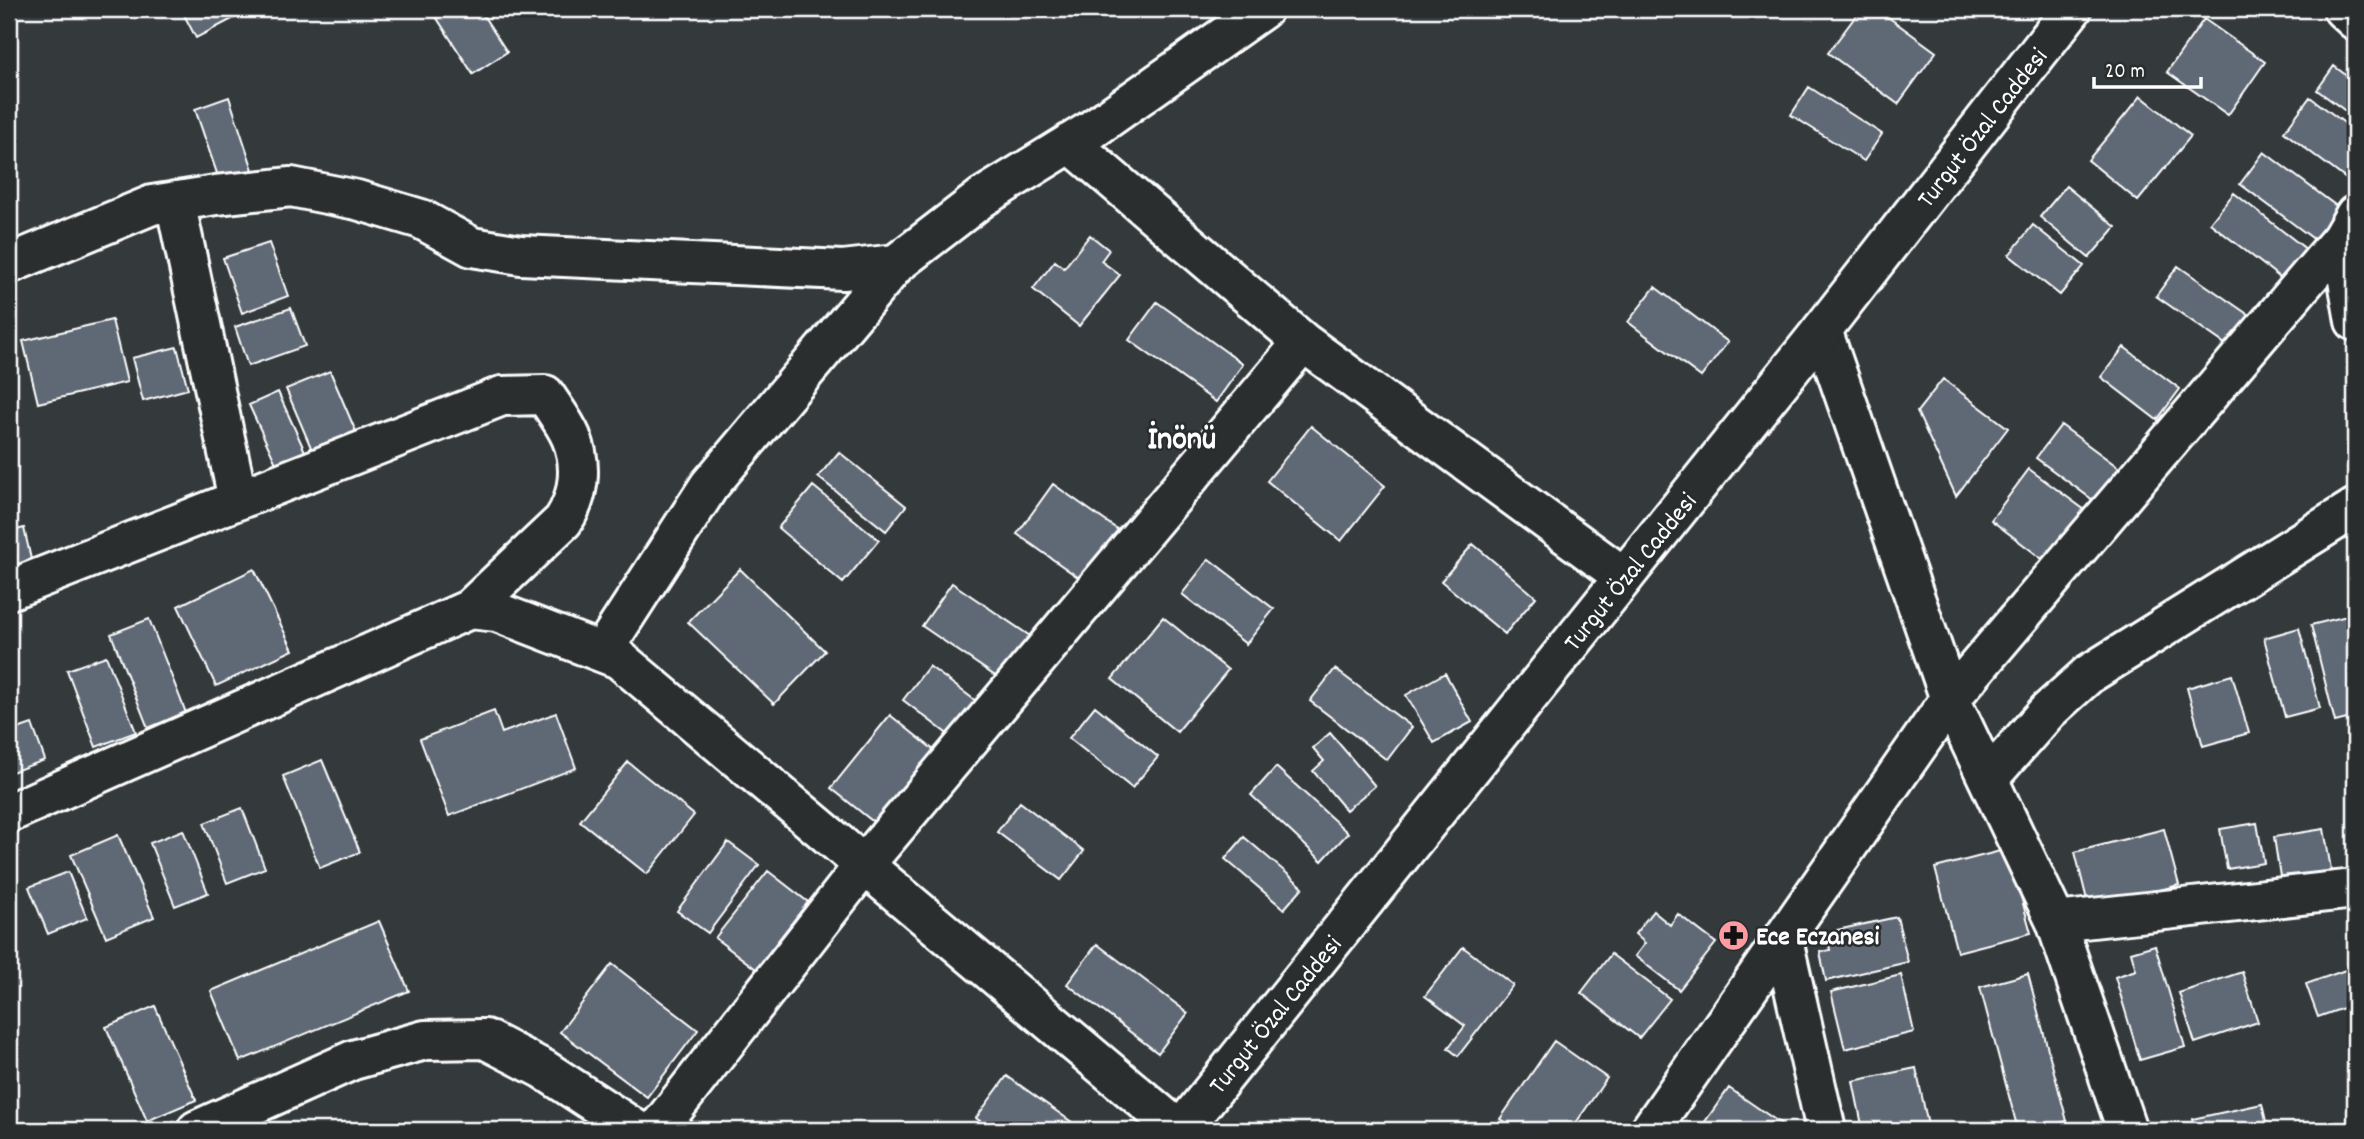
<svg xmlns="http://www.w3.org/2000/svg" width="2364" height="1139" font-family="Dekko,sans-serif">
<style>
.building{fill:#5e6875;stroke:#fff;stroke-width:2}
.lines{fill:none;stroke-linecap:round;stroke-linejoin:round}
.minor-casing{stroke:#fff;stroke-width:44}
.tertiary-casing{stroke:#fff;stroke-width:44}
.minor{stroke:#2a2d2e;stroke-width:38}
.tertiary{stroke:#2a2d2e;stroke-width:38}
.labels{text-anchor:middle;stroke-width:5;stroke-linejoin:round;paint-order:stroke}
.street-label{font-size:26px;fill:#fff;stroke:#2a2d2e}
.poi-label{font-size:26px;font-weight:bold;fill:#fff;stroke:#2a2d2e;text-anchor:start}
.district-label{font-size:33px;font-weight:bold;fill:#fff;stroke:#2a2d2e}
</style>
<rect width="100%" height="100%" fill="#34393c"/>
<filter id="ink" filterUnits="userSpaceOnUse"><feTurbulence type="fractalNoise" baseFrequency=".0143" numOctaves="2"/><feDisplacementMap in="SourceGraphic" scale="14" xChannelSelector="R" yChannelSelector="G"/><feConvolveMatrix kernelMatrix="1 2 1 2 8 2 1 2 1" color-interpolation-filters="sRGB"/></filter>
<g filter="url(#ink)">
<path class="building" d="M181 9H231L236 17 196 38Z
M431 9H479L507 52 473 74Z
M1861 9H1877L1936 52 1898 104 1828 53Z
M2204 19 2265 62 2228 115 2167 72Z
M2334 66 2355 82V118L2317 90Z
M1809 87 1882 134 1864 161 1791 115Z
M2141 96 2191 136 2138 201 2088 160Z
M229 97 255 176 222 188 195 109Z
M2310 97 2355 131V174L2350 182 2284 132Z
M2264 152 2339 208 2315 240 2240 184Z
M2066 186 2116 227 2089 258 2040 217Z
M2234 193 2307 250 2283 280 2210 223Z
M2033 225 2084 266 2060 295 2009 255Z
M1090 235 1109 250 1101 261 1120 275 1079 326 1033 289 1055 261 1064 268Z
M269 243 288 296 242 313 223 258Z
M2178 266 2256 320 2235 351 2156 296Z
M1655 287 1728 342 1701 377 1628 322Z
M1157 302 1243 364 1216 402 1129 340Z
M291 308 305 346 248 366 235 327Z
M112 320 127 382 38 403 23 341Z
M177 347 188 389 143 401 132 358Z
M2124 347 2180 389 2157 420 2101 377Z
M330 371 359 439 315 457 286 389Z
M1943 379 2008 428 1956 496 1917 412Z
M278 392 308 458 279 470 249 405Z
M2061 425 2126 473 2101 506 2036 458Z
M1311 426 1385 486 1341 541 1267 481Z
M839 452 906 506 886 531 818 477Z
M2029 469 2093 516 2054 568 1991 520Z
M1053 484 1128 537 1092 587 1017 534Z
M813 486 879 540 843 583 778 528Z
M24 528 33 568 9 574V532Z
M1473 544 1536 597 1505 634 1441 581Z
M1209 559 1274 609 1246 644 1182 594Z
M254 569 293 650 216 686 178 606Z
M740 569 825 651 774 704 688 622Z
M952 583 1033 638 1004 682 922 626Z
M2355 614V717L2335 722 2311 625Z
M1163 617 1228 670 1177 732 1112 679Z
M149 619 186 713 148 728 111 634Z
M2299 628 2320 708 2285 717 2264 638Z
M106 656 136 732 96 747 67 670Z
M929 666 980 704 954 739 903 700Z
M1335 669 1412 727 1387 760 1310 701Z
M1445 673 1472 722 1434 743 1406 695Z
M2232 675 2249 733 2203 746 2187 688Z
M1095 706 1158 757 1132 788 1069 738Z
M494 711 502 733 556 713 576 768 449 816 420 739Z
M890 715 945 759 886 832 831 788Z
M32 724 45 760 12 772 9 763V732Z
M1330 733 1375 786 1346 810 1313 771 1324 761 1313 748Z
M322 760 360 852 320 868 283 776Z
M628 762 694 815 647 874 580 821Z
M1276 767 1348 833 1322 861 1251 795Z
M1020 802 1084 851 1061 880 997 832Z
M242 808 265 868 227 883 204 823Z
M2257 823 2264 863 2227 869 2220 829Z
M2164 829 2179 885 2089 908 2075 852Z
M2324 829 2332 875 2281 883 2274 837Z
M183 830 208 893 175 906 150 843Z
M118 835 154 917 106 937 71 855Z
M1244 837 1303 887 1284 909 1225 859Z
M728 842 759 865 708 933 677 911Z
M2008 849 2031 933 1957 952 1935 868Z
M768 871 808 902 756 969 715 938Z
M68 872 87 918 48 934 29 887Z
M1653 911 1670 925 1678 914 1716 943 1679 990 1635 956 1645 943 1635 934Z
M1897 917 1908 962 1826 981 1820 952 1830 950 1828 941 1839 939 1837 930Z
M379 921 409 991 240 1061 211 991Z
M1097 944 1188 1013 1158 1053 1067 984Z
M2155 945 2185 1047 2140 1060 2115 977 2136 970 2131 952Z
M1463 947 1513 985 1458 1056 1448 1048 1465 1026 1425 996Z
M1611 954 1670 999 1639 1038 1581 993Z
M612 964 698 1030 647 1097 560 1032Z
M2354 967 2355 1004 2318 1017 2306 984Z
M2242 972 2258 1022 2195 1043 2179 993Z
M2028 974 2067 1121 2032 1130H2018L1980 987Z
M1901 975 1914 1032 1845 1049 1831 992Z
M155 1006 196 1100 147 1121 106 1027Z
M1554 1041 1607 1078 1571 1130H1517L1500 1119Z
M1916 1068 1929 1130H1863L1853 1081Z
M1007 1076 1083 1130H992L976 1118Z
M1729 1088 1784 1126 1781 1130H1699Z
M2262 1104 2268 1130H2194L2192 1119Z"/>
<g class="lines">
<defs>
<path id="minor" d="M1070 143 1303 342
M175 201 238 500
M2341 239 2355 321
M9 264 152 205 216 195 291 187 357 200 421 219 472 247 521 255 843 270 896 264
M1822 330 1950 699 2056 922 2127 1130
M9 590 502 396 545 395C554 409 565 423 571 437 583 465 579 497 563 521L470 609
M602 652 709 486 896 264 983 197 1090 131 1263 9
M1988 779 2048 711 2089 674 2355 508
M9 813 470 609 497 612 619 659 1179 1130
M2056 922 2355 889
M1783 940 1826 1130
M197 1130 353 1060 425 1040 485 1039 543 1069 636 1130
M657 1130 864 865 1303 342 1624 577
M1650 1130 1950 699 2341 239 2355 215"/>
<path id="tertiary" d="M2343 9 2355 20
M1181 1130 1822 330 2072 9"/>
</defs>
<use href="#minor" class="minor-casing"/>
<use href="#tertiary" class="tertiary-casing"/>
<use href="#minor" class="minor"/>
<use href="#tertiary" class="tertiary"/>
</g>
</g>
<defs>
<symbol id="pharmacy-disc" viewBox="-11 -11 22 22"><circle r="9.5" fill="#ff9aa2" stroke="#2a2d2e"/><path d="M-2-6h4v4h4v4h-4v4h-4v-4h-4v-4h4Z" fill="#111"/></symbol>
</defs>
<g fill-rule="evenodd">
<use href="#pharmacy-disc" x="1716" y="918" width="35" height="35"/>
</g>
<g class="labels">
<g class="street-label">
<text transform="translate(1981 127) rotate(-52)" y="9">Turgut Özal Caddesi</text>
<text transform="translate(1629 571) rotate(-51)" y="9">Turgut Özal Caddesi</text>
<text transform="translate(1274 1014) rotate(-51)" y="9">Turgut Özal Caddesi</text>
</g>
<g class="poi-label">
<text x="1756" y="944">Ece Eczanesi</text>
</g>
<g class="district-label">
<text x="1182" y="448">İnönü</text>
</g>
</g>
<rect width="2364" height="1139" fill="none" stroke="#2a2d2e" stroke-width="35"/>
<rect x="18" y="18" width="2329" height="1104" fill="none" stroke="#fff" stroke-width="2.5" filter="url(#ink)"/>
<path d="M2094 77v10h107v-10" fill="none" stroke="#ffffff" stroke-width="3.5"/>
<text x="2105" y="77" font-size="21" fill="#ffffff" stroke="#2a2d2e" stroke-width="5" paint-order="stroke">20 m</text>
</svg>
